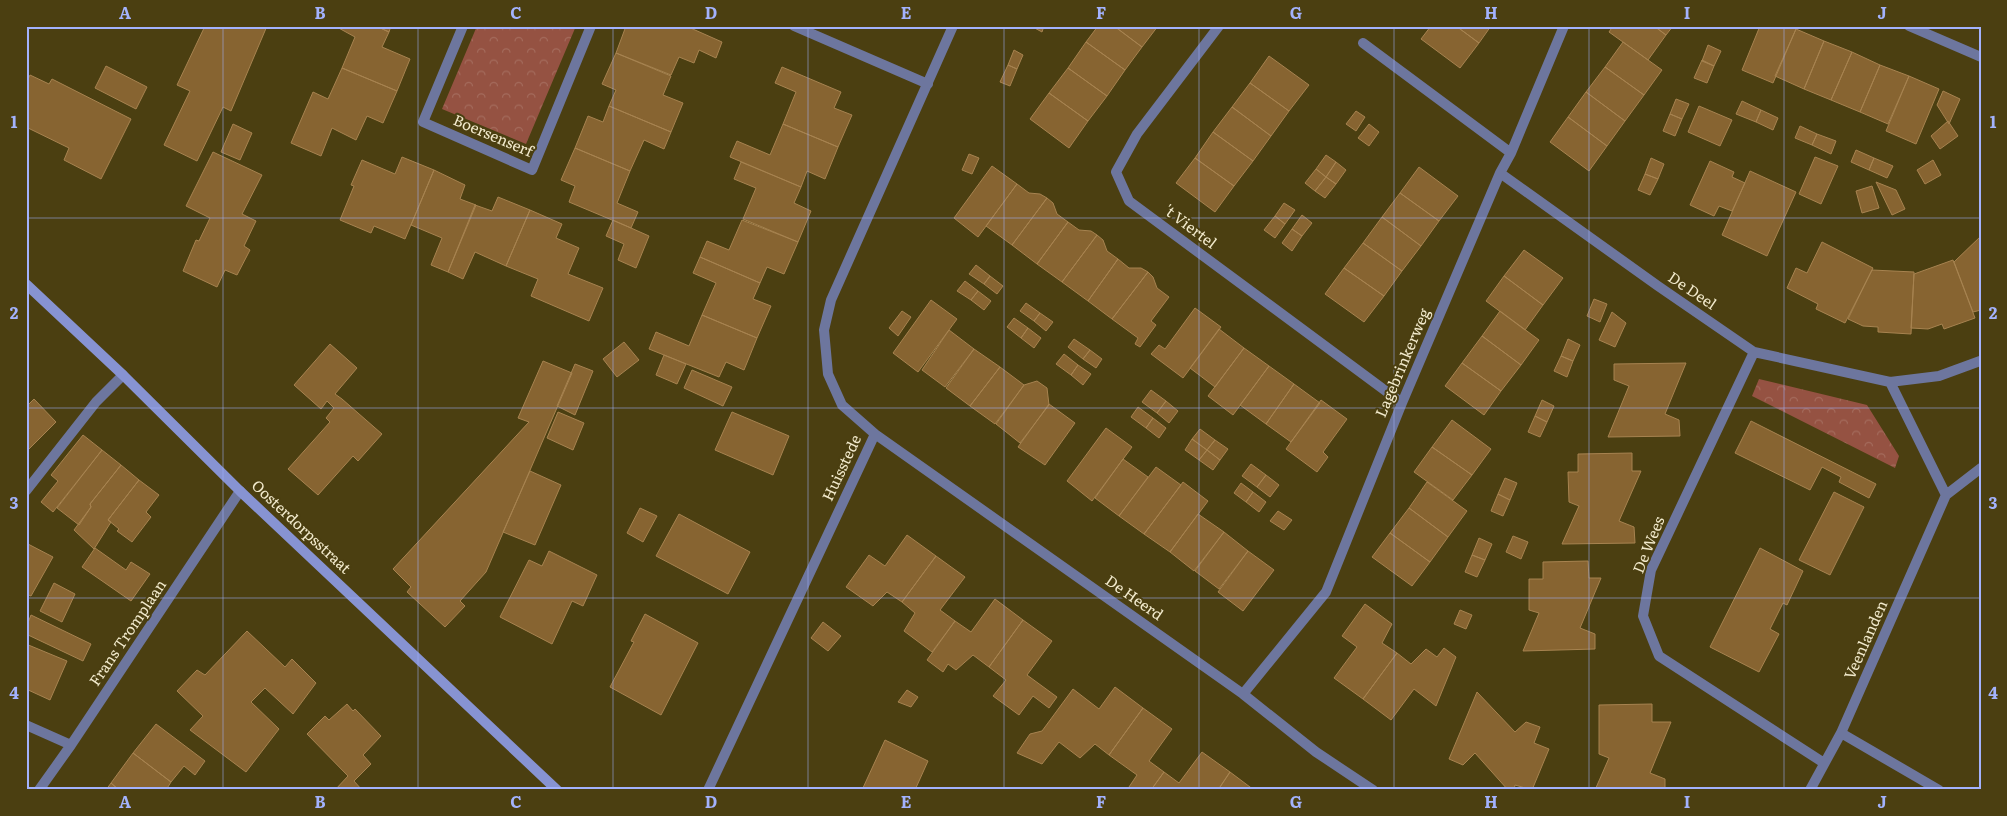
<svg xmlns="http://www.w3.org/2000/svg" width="2007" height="816" font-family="Literata,serif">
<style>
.forest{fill:url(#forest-crowns)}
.building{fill:#876431;stroke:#a78350}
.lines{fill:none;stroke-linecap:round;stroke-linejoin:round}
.lane{stroke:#6d769e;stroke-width:10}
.street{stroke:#6d769e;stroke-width:10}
.secondary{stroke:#8793d2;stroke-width:10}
.grid{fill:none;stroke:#a3b2fd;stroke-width:1;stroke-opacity:0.55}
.labels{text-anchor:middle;stroke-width:4;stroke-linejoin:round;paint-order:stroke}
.street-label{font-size:15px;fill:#f2eacc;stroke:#4b3f11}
.neatline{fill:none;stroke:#a3b2fd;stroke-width:2}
.grid-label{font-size:16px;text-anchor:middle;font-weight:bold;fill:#a3b2fd}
</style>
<defs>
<pattern id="forest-crowns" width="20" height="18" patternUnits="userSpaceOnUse" patternTransform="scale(1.25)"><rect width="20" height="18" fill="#955242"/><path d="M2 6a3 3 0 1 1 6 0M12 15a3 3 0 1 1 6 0" fill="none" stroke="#a46b5c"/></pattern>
</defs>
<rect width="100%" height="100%" fill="#4b3f11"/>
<path class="forest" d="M477 26H576L526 144 442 109Z
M1759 379 1867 405 1899 456 1895 468 1752 396Z"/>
<path class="building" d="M205 26H267L231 111 223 107 197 161 164 145 190 91 177 85Z
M335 26H376L389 32 382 47 410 59 397 91 342 68 355 37Z
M376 26H391L389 32Z
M626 26H686L722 42 716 58 699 50 694 63 679 57 671 75 616 53Z
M1031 26H1044L1042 32Z
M1098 26H1114L1142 47 1125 70 1086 42Z
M1114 26H1158L1142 47Z
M1431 26H1456L1479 43 1460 68 1421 39Z
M1456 26H1491L1479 43Z
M1613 26H1654L1666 35 1648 60 1609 32Z
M1654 26H1673L1666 35Z
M1760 26H1790L1796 29 1773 83 1742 70Z
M1796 29 1824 41 1804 89 1775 76Z
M1824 41 1852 52 1831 100 1804 89Z
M1086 42 1125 70 1107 96 1068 68Z
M1623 42 1662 70 1644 95 1605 67Z
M1708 45 1721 51 1714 66 1702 61Z
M1014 50 1023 55 1017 69 1008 65Z
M1852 52 1880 65 1860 112 1831 100Z
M616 53 671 76 663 95 683 103 671 132 609 106 616 90 602 84Z
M1269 56 1309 85 1289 111 1250 83Z
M1702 60 1714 66 1707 83 1694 78Z
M1008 65 1017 69 1010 86 1000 82Z
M1880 65 1909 76 1888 124 1860 112Z
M106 66 147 87 136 109 95 88Z
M782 67 841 92 834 108 852 115 838 147 783 124 796 92 775 83Z
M1605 67 1644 95 1625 121 1586 92Z
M342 68 397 91 383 123 367 116 356 140 332 128 321 156 291 143 313 92 328 99Z
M1068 68 1107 96 1088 121 1049 93Z
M30 75 49 84 52 79 131 119 101 179 64 160 69 148 26 127V83Z
M1909 76 1939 89 1916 144 1886 131Z
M1250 83 1289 111 1271 136 1232 107Z
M1943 91 1960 99 1949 124 1937 105Z
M1586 92 1625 121 1607 146 1568 117Z
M1049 93 1088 121 1069 148 1030 119Z
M1676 99 1689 104 1682 119 1670 114Z
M1742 101 1761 110 1756 122 1736 114Z
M609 106 671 132 664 149 644 140 630 171 575 148 588 116 603 122Z
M1699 106 1732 120 1720 146 1688 132Z
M1232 107 1271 136 1253 161 1213 132Z
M1761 110 1778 118 1773 130 1756 122Z
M1356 111 1365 117 1356 131 1346 124Z
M1670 114 1682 119 1675 136 1663 131Z
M1568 117 1607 146 1589 171 1550 142Z
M1948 121 1958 136 1940 149 1931 136Z
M233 124 252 133 240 160 221 152Z
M783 124 838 147 825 179 807 171 801 187 730 157 737 141 770 155Z
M1369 124 1379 132 1369 146 1358 138Z
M1800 126 1817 134 1812 145 1795 138Z
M1213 132 1253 161 1234 186 1195 158Z
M1817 134 1836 141 1831 154 1812 145Z
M575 148 630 171 617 203 638 212 631 228 569 202 575 186 561 180Z
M1856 150 1874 158 1869 170 1851 162Z
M213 152 262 175 242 214 256 221 244 246 250 250 237 275 225 270 217 287 183 271 196 240 199 241 210 218 186 206Z
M969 154 979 158 972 174 962 170Z
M1326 155 1336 162 1326 177 1316 169Z
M402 157 434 170 405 239 374 226 371 233 340 220 354 186 351 185 362 160 395 174Z
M1815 157 1838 166 1821 204 1799 194Z
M1195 158 1234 186 1215 212 1176 183Z
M1651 158 1664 164 1658 179 1645 174Z
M1874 158 1893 166 1887 178 1869 170Z
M1933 160 1941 175 1925 184 1917 170Z
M1710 161 1734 172 1732 177 1745 183 1732 211 1719 206 1714 216 1690 205Z
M741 162 801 187 794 203 811 211 798 242 743 219 756 188 734 179Z
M1336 162 1346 170 1336 184 1326 177Z
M992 166 1017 184 978 237 954 218Z
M1419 167 1458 196 1439 221 1400 193Z
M1316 169 1326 177 1315 191 1305 183Z
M434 170 465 185 460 199 476 205 448 272 431 265 442 238 411 225Z
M1750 171 1796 192 1767 256 1722 235Z
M1645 174 1658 179 1650 195 1638 190Z
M1326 177 1336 184 1325 198 1315 191Z
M1876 182 1896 190 1905 209 1892 215Z
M1017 184 1029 193 1040 194 1047 198 1012 245 986 226Z
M1872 186 1879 208 1862 213 1856 191Z
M1400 193 1439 221 1421 246 1382 217Z
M498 197 530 210 506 266 475 252 463 279 448 272 475 205 492 211Z
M1047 198 1053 203 1057 214 1068 222 1037 264 1012 245Z
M1284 203 1295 210 1285 224 1275 216Z
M530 210 562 224 556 238 579 248 568 274 603 288 589 321 531 296 538 279 506 266Z
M1302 215 1312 223 1302 236 1292 229Z
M1275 216 1285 224 1275 238 1264 230Z
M1382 217 1421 246 1402 271 1363 243Z
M613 220 649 236 636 268 618 260 624 244 606 236Z
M742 220 798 242 784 274 767 267 760 283 700 257 707 241 729 250Z
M1068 222 1079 230 1091 231 1097 235 1062 282 1037 264Z
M1292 229 1302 236 1292 251 1282 243Z
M1097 235 1103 240 1107 251 1118 259 1088 301 1062 282Z
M1981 236V310L1973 312 1954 262Z
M1822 242 1873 268 1845 323 1816 309 1818 304 1787 288 1796 268 1807 273Z
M1363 243 1402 271 1384 296 1344 268Z
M1524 250 1563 278 1543 305 1504 276Z
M700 257 760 283 753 299 771 306 757 338 702 315 716 283 693 273Z
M1118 259 1129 268H1141L1148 272 1112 319 1088 301Z
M1953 260 1975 318 1944 329 1942 324 1928 329 1911 328 1914 274Z
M976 265 990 276 984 284 969 274Z
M1344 268 1384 296 1364 322 1325 294Z
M1872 270 1914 272 1911 334 1878 332V327L1863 326 1848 319Z
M1148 272 1153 277 1157 288 1169 297 1151 321 1156 325 1140 347 1135 344 1138 338 1112 319Z
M990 276 1003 286 997 294 984 284Z
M1504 276 1543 305 1525 330 1486 301Z
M965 281 978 291 971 300 957 291Z
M978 291 991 301 984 310 971 300Z
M1594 299 1607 304 1600 322 1587 316Z
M931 300 957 319 918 372 893 353Z
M1026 303 1040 313 1034 321 1020 311Z
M1195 308 1221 327 1183 378 1151 354 1159 345 1165 349Z
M902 311 911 317 898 336 889 328Z
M1500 311 1539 340 1521 365 1482 336Z
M1612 312 1626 323 1615 347 1599 340Z
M1040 313 1053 322 1046 331 1034 321Z
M702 315 757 338 744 370 726 362 719 377 649 349 656 332 689 346Z
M1014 318 1028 328 1021 338 1007 327Z
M1028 328 1041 338 1034 348 1021 338Z
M1219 329 1244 348 1215 387 1190 368Z
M949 330 974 349 945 387 922 370Z
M1482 336 1521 365 1501 391 1462 363Z
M1074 339 1090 350 1083 359 1068 347Z
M1568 339 1580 345 1573 361 1561 356Z
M624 342 639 360 617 377 603 359Z
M330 344 357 368 335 394 342 399 382 434 358 461 353 456 318 495 288 469 330 422 326 418 334 408 327 401 321 409 294 385Z
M1244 348 1269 366 1233 415 1208 396Z
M974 349 1000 367 970 406 946 388Z
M1090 350 1102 359 1096 368 1083 359Z
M1064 354 1078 365 1071 375 1056 364Z
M664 355 686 364 677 384 656 375Z
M1561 356 1573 361 1567 377 1554 371Z
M543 361 572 373 486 572 460 601 465 606 445 627 407 592 411 587 393 569 529 422 518 418Z
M1462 363 1501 391 1484 415 1445 386Z
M1686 363 1665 414 1679 420 1680 436 1608 437 1629 386 1614 380V364Z
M575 364 593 371 575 415 557 406Z
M1078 365 1091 374 1083 385 1071 375Z
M1269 366 1294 384 1266 424 1240 405Z
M1000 367 1024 385 995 424 970 406Z
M692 370 732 387 723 406 684 388Z
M1037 381 1047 388 1049 405 1020 443 996 424 1024 385Z
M1294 384 1320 403 1291 442 1266 424Z
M1151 390 1166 401 1157 413 1142 402Z
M34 399 56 422 26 452V407Z
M1321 400 1347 419 1323 452 1328 457 1317 472 1286 449Z
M1542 400 1554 406 1547 422 1535 416Z
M1166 401 1178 411 1169 423 1157 413Z
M1049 404 1075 423 1045 465 1018 447Z
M1138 407 1153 418 1146 428 1131 417Z
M558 412 584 423 573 450 547 438Z
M732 412 789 436 773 475 715 450Z
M1535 416 1547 422 1540 437 1528 432Z
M1153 418 1166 428 1159 438 1146 428Z
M1452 420 1491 449 1472 475 1432 447Z
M1751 421 1876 484 1869 498 1839 482 1841 477 1822 467 1810 490 1735 453Z
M1106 428 1132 447 1092 501 1067 481Z
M1200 429 1215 440 1207 450 1192 439Z
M83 435 102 450 53 512 41 502 58 481 51 475Z
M1192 439 1207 450 1199 460 1185 450Z
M1215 440 1228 449 1220 460 1207 450Z
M1432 447 1472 475 1453 500 1414 472Z
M102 450 121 465 90 504 91 507 79 525 57 508Z
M1207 450 1220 460 1213 470 1199 460Z
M1632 453V471H1641L1619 521 1634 527 1635 543 1562 544 1579 506 1569 502 1568 472H1578V454Z
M1123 459 1148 477 1119 516 1095 498Z
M1251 464 1266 475 1257 487 1242 476Z
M121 465 139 480 108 520 111 522 94 549 74 530 91 507 90 504Z
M1156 467 1181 485 1144 534 1119 516Z
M530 471 561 485 535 545 503 532Z
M1266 475 1279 485 1270 497 1257 487Z
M1505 478 1517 483 1510 500 1498 494Z
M139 480 159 495 146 512 151 517 132 542 117 531 119 529 108 520Z
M1183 482 1208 501 1170 552 1144 534Z
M1427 482 1467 511 1448 537 1409 508Z
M1241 483 1253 492 1246 502 1234 493Z
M1253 492 1266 502 1259 512 1246 502Z
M1834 492 1864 507 1830 575 1799 560Z
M1498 494 1510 500 1503 516 1491 511Z
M640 508 657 516 643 542 627 533Z
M1409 508 1448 537 1430 562 1390 533Z
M1278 511 1292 520 1284 530 1270 521Z
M679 514 750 552 728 594 656 556Z
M1198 514 1224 532 1194 571 1170 552Z
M1224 532 1248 551 1219 589 1195 571Z
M1390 533 1430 562 1412 586 1372 557Z
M907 535 936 556 902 602 887 592 873 606 846 587 869 555 885 566Z
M1513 536 1528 542 1521 559 1506 552Z
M1479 538 1492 544 1485 560 1472 555Z
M28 544 53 557 31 596 26 594V547Z
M95 548 126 570 131 562 150 574 131 601 82 567Z
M1760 548 1803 571 1787 605 1783 603 1770 629 1779 634 1759 672 1710 647Z
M549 551 597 575 583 606 572 601 552 644 500 617 529 560 542 566Z
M1248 551 1274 570 1243 611 1218 592Z
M1472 555 1485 560 1477 577 1465 572Z
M936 556 965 577 940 610 955 621 932 652 904 631 915 613 902 602Z
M1588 561 1589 578H1601L1580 628 1595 634V649L1523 651 1539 613 1529 610V579H1543V562Z
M54 583 75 594 62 622 40 611Z
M995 599 1023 620 989 667 973 655 956 670 948 664 943 672 927 660 955 621 971 632Z
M1365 604 1392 624 1382 643 1397 653 1363 699 1334 678 1357 647 1342 636Z
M1460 610 1472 615 1466 629 1454 624Z
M645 614 698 643 661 715 610 687 634 642 631 641Z
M31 615 91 644 83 661 26 634V628Z
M1023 620 1052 641 1027 675 1057 697 1049 708 1033 696 1019 715 993 696 1006 680 989 667Z
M823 622 841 636 828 651 811 638Z
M247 631 285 667 292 659 316 683 293 714 265 688 251 702 279 729 246 772 190 730 203 716 177 691 197 670 205 675Z
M26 644 67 661 50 700 26 689Z
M1444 648 1456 657 1436 706 1414 689 1391 720 1363 699 1397 653 1411 664 1426 649 1437 657Z
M1115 687 1143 708 1109 755 1095 744 1080 758 1059 742 1042 764 1017 753 1030 734 1042 731 1073 689 1099 709Z
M907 690 918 697 911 707 898 702Z
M1477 692 1515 732 1526 722 1540 727 1534 743 1549 749 1532 790 1515 785 1514 790H1508L1475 753 1463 765 1449 759Z
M347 704 353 711 355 709 381 736 363 755 371 764 354 781 362 790H335L348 776 307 734 325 716 329 720Z
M1652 704V722H1671L1650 773 1665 779V790H1595L1609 758 1599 754V705Z
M1143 708 1172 729 1149 761 1164 772 1151 790H1127L1137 775 1109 755Z
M156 724 205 761 195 775 184 766 171 782 133 753Z
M885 740 928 761 915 790H862Z
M1202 752 1230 772 1218 790H1151L1164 772 1179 783Z
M133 753 171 782 166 790H119L111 783Z
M1230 772 1254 790H1218Z
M111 783 119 790H106Z"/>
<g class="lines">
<path class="lane" d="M26 491 96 402 123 375"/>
<path class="street" d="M463 26 423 122 532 170 591 26
M794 26 928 84
M1219 26 1137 134 1116 172 1129 201 1402 403
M1909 26 1981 57
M1363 43 1511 153
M1500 173 1658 286 1754 352 1890 382 1939 376 1980 361
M1754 352 1651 570 1643 616 1659 656 1824 763
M1890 382 1946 495
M875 434 1243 694 1316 752 1373 790
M1243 694 1326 592 1402 403 1500 173 1511 153 1564 26
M26 725 71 745
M39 790 71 745 240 491
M708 790 875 434 842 405 828 374 824 330 831 300 953 26
M1810 790 1841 733
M1939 790 1841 733 1946 495 1981 468"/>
<path class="secondary" d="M26 284 123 375 240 491 557 790"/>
</g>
<path class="grid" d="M223 26V790M418 26V790M613 26V790M808 26V790M1004 26V790M1199 26V790M1394 26V790M1589 26V790M1784 26V790M26 218H1981M26 408H1981M26 598H1981"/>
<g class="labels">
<g class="street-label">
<text transform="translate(493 136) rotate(23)" y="5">Boersenserf</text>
<text transform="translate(1190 227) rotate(37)" y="5">'t Viertel</text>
<text transform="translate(1692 291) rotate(34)" y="5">De Deel</text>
<text transform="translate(1403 363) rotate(-67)" y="5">Lagebrinkerweg</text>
<text transform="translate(842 468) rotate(-65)" y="5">Huisstede</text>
<text transform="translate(301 527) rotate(43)" y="5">Oosterdorpsstraat</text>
<text transform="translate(1649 545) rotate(-68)" y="5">De Wees</text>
<text transform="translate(1134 598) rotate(35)" y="5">De Heerd</text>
<text transform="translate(128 633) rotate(-56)" y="5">Frans Tromplaan</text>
<text transform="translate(1866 640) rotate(-66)" y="5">Veenlanden</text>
</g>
</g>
<rect width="2007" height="816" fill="none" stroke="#4b3f11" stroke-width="55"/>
<rect x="28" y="28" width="1952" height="760" class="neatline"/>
<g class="grid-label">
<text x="125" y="19">A</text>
<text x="320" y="19">B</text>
<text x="516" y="19">C</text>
<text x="711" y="19">D</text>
<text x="906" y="19">E</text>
<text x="1101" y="19">F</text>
<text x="1296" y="19">G</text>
<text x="1491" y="19">H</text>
<text x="1687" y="19">I</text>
<text x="1882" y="19">J</text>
<text x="14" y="128">1</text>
<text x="1993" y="128">1</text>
<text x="14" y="319">2</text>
<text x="1993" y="319">2</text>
<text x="14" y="509">3</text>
<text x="1993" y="509">3</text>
<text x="14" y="699">4</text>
<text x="1993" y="699">4</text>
<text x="125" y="808">A</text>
<text x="320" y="808">B</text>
<text x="516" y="808">C</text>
<text x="711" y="808">D</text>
<text x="906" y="808">E</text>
<text x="1101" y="808">F</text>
<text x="1296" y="808">G</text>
<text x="1491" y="808">H</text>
<text x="1687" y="808">I</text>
<text x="1882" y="808">J</text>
</g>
</svg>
